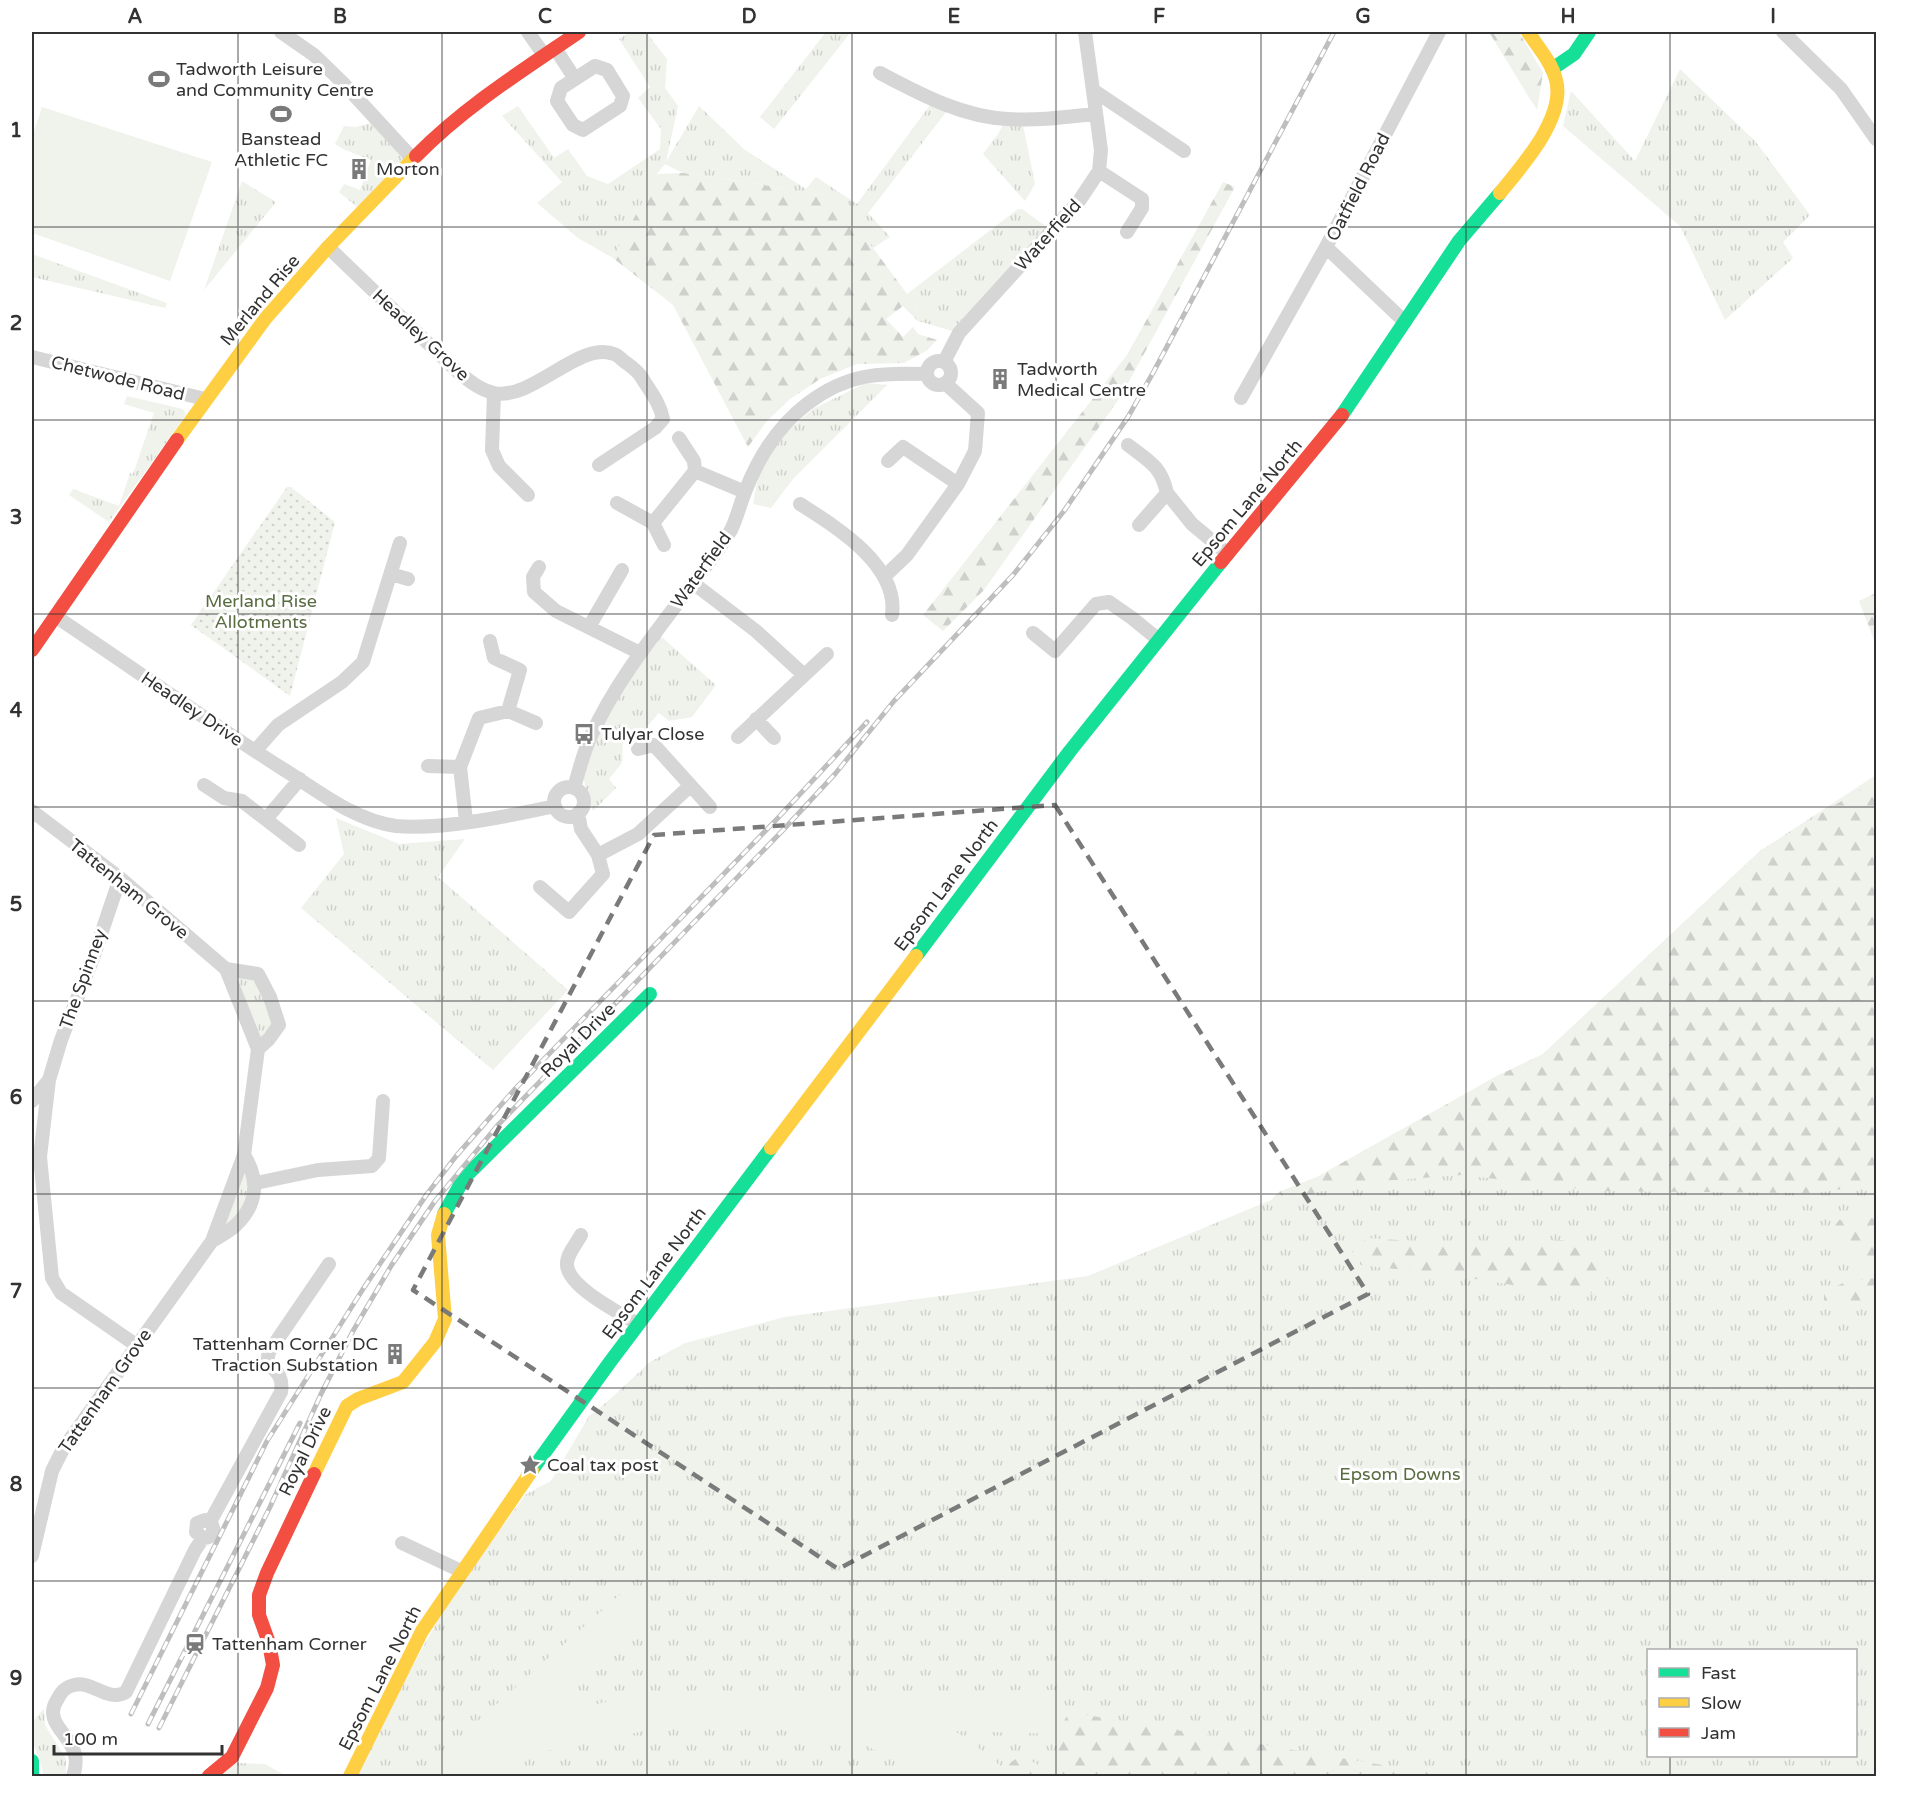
<svg xmlns="http://www.w3.org/2000/svg" width="1908" height="1808" font-family="'Varela Round',sans-serif">
<style>
.grass{fill:url(#grass-tufts);fill-rule:evenodd}
.forest{fill:url(#forest-firs)}
.garden{fill:url(#garden-dots)}
.pitch{fill:#f0f2ec}
.lines{fill:none;stroke-linecap:round;stroke-linejoin:round}
.street{stroke:#d6d6d6;stroke-width:14}
.fast{stroke:#16e098;stroke-width:14}
.slow{stroke:#ffcf43;stroke-width:14}
.jam{stroke:#f24e42;stroke-width:14}
.rail-casing{stroke:#bebebe;stroke-width:5}
.rail{stroke:#fff;stroke-width:3;stroke-dasharray:9;stroke-linecap:butt}
.marked{fill:none;stroke:#7a7a7a;stroke-width:4.5;stroke-dasharray:12 8;stroke-linejoin:round}
.grid{fill:none;stroke:#323232;stroke-width:1.5;stroke-opacity:0.55}
.labels{text-anchor:middle;stroke-width:6;stroke-linejoin:round;paint-order:stroke}
.poi-label{font-size:18px;fill:#323232;stroke:#fff;text-anchor:start}
.street-label{font-size:18px;fill:#323232;stroke:#fff}
.park-label{font-size:18px;fill:#596c41;stroke:#fff}
.neatline{fill:none;stroke:#323232;stroke-width:2}
.grid-label{font-size:20px;text-anchor:middle;font-weight:bold;fill:#323232}
</style>
<defs>
<pattern id="grass-tufts" width="24" height="20" patternUnits="userSpaceOnUse" patternTransform="scale(1.5)"><rect width="24" height="20" fill="#f0f2ec"/><path d="M3 7l-1-3M5 7V3M7 7l1-3M15 17l-1-3M17 17v-4M19 17l1-3" fill="none" stroke="#ced0cb"/></pattern>
<pattern id="forest-firs" width="22" height="20" patternUnits="userSpaceOnUse" patternTransform="scale(1.5)"><rect width="22" height="20" fill="#f0f2ec"/><path d="M5 1l3.5 6h-7zM16 11l3.5 6h-7z" fill="#ced0cb"/></pattern>
<pattern id="garden-dots" width="8" height="8" patternUnits="userSpaceOnUse" patternTransform="scale(1.5)"><rect width="8" height="8" fill="#f0f2ec"/><path d="M2 2h.1M6 6h.1" fill="none" stroke="#ced0cb" stroke-width="1.8" stroke-linecap="round"/></pattern>
</defs>
<rect width="100%" height="100%" fill="#fff"/>
<path class="grass" d="M630 32H646L667 59 665 88 678 106 666 162 699 106 745 150 806 189 816 177 857 204 933 101 950 107 868 213 890 237 873 248 828 194 817 195 759 184 683 173 665 164 657 174 613 258 578 238 537 203 562 182 502 116 518 106 554 158 568 149 587 176 608 184 660 149 661 129 638 98 650 87 619 39Z
M826 32H851L774 129 760 117Z
M1680 69 1756 142 1810 215 1783 242 1793 258 1725 320 1680 226 1563 126 1571 91 1635 161Z
M1006 119 1022 120 1035 184 1025 201 983 154 998 134Z
M378 121 412 158 362 211 339 192 344 184 360 190 371 160 343 149 335 144 344 126 356 127Z
M242 181 276 202 204 290Z
M1018 209H1022L1047 227 959 333 918 321 916 306 907 294Z
M32 254 167 303 165 308 32 277Z
M866 383 887 385 793 479 771 508 753 504 758 477 769 455 788 431 813 409Z
M127 396 183 409 186 415 109 522 69 495 73 489 119 506 130 473 133 474 154 413 124 404Z
M656 632 716 685 692 717 669 721 659 713 642 732 647 737 641 742H623L622 763 609 779 616 788 593 811 586 790 581 763Z
M1876 775V1776H352L438 1620 472 1568 526 1494 551 1481 589 1416 607 1402 650 1362 685 1343 785 1317 1088 1276 1271 1200 1279 1192 1317 1177 1497 1076 1543 1054 1760 851ZM1648 1650H1856V1756H1648Z
M336 818 399 844 465 839 438 877 568 990 493 1070 301 908 344 854Z
M226 969 258 974 279 1025 258 1049Z
M244 1155 250 1207 212 1241Z
M44 1709 45 1725 66 1759V1776H43C44 1759 26 1740 32 1725 34 1719 40 1713 44 1709Z
M237 1763 265 1764 286 1776H220Z"/>
<path class="forest" d="M1489 32H1519L1543 73 1537 110Z
M683 173 759 184 817 195 828 194 873 248 916 306 918 321 903 306 886 319 903 337 913 327 918 334 937 340 926 351 904 363 857 364 820 379 790 399 766 422 748 447 673 305 613 258 657 174Z
M1223 182 1235 187 1121 396 984 590 943 631 923 615 1127 355Z
M1876 593V645L1859 601Z
M1876 780V1184L1816 1193 1599 1191 1461 1175 1356 1183 1285 1200 1279 1192 1317 1177 1497 1076 1543 1054 1760 851Z
M1876 1218V1258L1864 1260 1826 1238 1839 1220Z
M1367 1238 1444 1243 1566 1240 1609 1277 1587 1297 1457 1276 1361 1265 1352 1253Z
M1874 1278 1876 1279V1300L1847 1310 1824 1301V1291L1846 1282Z
M1069 1712 1400 1768 1455 1776H1058L1057 1734Z
M1021 1755 1057 1776H1012L1003 1768Z"/>
<path class="garden" d="M287 487H291L335 522 290 696 191 625Z"/>
<path class="pitch" d="M42 107 212 162 170 281 32 233V137Z
M625 1590 655 1616 570 1693 588 1706 620 1699 680 1693 1057 1690 1062 1711 1057 1734 955 1731 985 1753 1012 1776H926L867 1746 767 1727H664L541 1752 501 1776H416Z"/>
<g class="lines">
<path class="street" d="M281 32 314 55 343 83 412 158
M528 32 544 55
M1783 32 1841 89 1876 139
M555 48 575 79
M595 66 607 70 623 96 620 106 583 130 573 125 557 101 561 88Z
M880 73C920 94 962 117 1008 119 1037 121 1067 117 1095 114
M1093 90 1184 151
M1099 171 1142 199V208L1127 232
M328 247 458 372C468 380 480 390 494 393 532 401 580 340 614 354 618 355 622 360 625 362 632 367 638 371 642 378 650 391 660 403 663 419L655 428 599 465
M1405 322 1326 247 1439 32
M32 357 205 399
M927 373a12 12 0 1 1 24 0a12 12 0 1 1-24 0Z
M944 362 959 333 1079 201 1099 171 1101 150 1085 32
M494 393 492 450 499 466 528 495
M1241 398 1326 247
M1128 445C1149 461 1161 466 1167 493L1139 525
M888 461 903 447 958 484
M695 471 745 492
M1167 493 1192 524 1228 554
M617 503 653 523 695 471 694 461 679 438
M800 504C836 527 899 565 892 615
M653 523 664 545
M539 567 533 577 534 592 556 611 640 653
M391 574 408 579
M885 576 907 555 958 484 975 451 978 413 945 383
M693 583 756 631 804 675
M55 616C131 667 206 720 283 769 317 790 355 821 396 826 442 830 510 816 555 806
M589 627 622 570
M1033 633 1055 651 1096 604 1109 602 1132 618 1159 640
M508 711 536 723
M756 719 774 738
M738 737 827 654
M638 749 654 745 710 807
M255 751 278 725 342 682 363 662 400 543
M428 766 460 767
M204 785 224 798 242 801 299 845
M554 802a15 15 0 1 1 30 0a15 15 0 1 1-30 0Z
M574 788C579 771 583 753 591 736 614 685 649 641 683 596 699 574 717 554 731 530 737 518 740 504 745 492 758 458 777 427 807 404 847 373 879 373 927 374
M32 811 120 878 226 969 258 1049 244 1155 212 1241 63 1449 52 1471 32 1556
M266 819 300 779
M466 821 460 767 479 718 508 711 520 670 494 658 490 641
M598 855 638 834 690 786
M120 878 93 958 61 1040 49 1080 40 1157 52 1278 61 1293 136 1345
M540 887 569 912 603 874 598 855 581 829 578 813
M226 969 258 974 270 997 279 1025 269 1039 258 1049
M32 1101 49 1080
M256 1183 318 1170 372 1166 379 1158 383 1101
M581 1235C577 1243 566 1255 567 1265 568 1287 620 1313 638 1324
M212 1241C220 1236 230 1231 236 1225 258 1204 259 1179 244 1155
M203 1538 196 1532 197 1523 205 1520 210 1522
M402 1543 461 1571
M73 1776C76 1768 77 1757 73 1749 66 1732 44 1720 57 1700 61 1692 65 1687 74 1685 92 1680 108 1703 126 1692L195 1550 203 1538C213 1538 216 1529 210 1522L281 1392C285 1366 263 1372 269 1352L329 1264"/>
<path class="fast" d="M1552 69 1574 54 1589 32
M1342 415 1459 241 1500 193
M916 956 1070 751 1221 562
M444 1214 464 1178 650 994
M532 1470 610 1362 771 1148
M32 1761V1776"/>
<path class="slow" d="M1500 193C1522 166 1566 117 1556 80 1552 63 1538 47 1528 32
M177 440 265 319 328 247 416 156
M771 1148 916 956
M314 1474 347 1406 358 1399 403 1382 435 1342 445 1319 438 1235 444 1214
M350 1776 422 1631 532 1470"/>
<path class="jam" d="M416 156C464 107 523 70 579 32
M1221 562 1342 415
M32 650 177 440
M209 1776 232 1757 267 1688 273 1665 269 1643 259 1615V1595L267 1573 314 1474"/>
<defs>
<path id="rail" d="M131 1714 267 1441 363 1289 427 1194 457 1155 515 1089 776 820 867 722
M148 1724 300 1423
M159 1728 270 1507 321 1394 353 1331 391 1266 435 1201 497 1126 785 828 835 774 894 701 1013 575 1064 511 1128 417 1154 371 1334 32"/>
</defs>
<use href="#rail" class="rail-casing"/>
<use href="#rail" class="rail"/>
</g>
<path class="marked" d="M1055 805 1368 1294 838 1569 413 1290 654 835Z"/>
<path class="grid" d="M238 32V1776M442 32V1776M647 32V1776M852 32V1776M1056 32V1776M1261 32V1776M1466 32V1776M1670 32V1650M32 227H1876M32 420H1876M32 614H1876M32 807H1876M32 1001H1876M32 1194H1876M32 1388H1876M32 1581H1876M1670 1756V1776"/>
<defs>
<symbol id="stadium-bare" viewBox="-9 -9 18 18"><path d="M0-5a6.5 5 0 1 0 0 10a6.5 5 0 1 0 0-10ZM-3.5-1.8h7v3.6h-7Z" fill="#7a7a7a" stroke="#fff" stroke-width="2.5" paint-order="stroke"/></symbol>
<symbol id="building-bare" viewBox="-9 -9 18 18"><path d="M-4-6H4V6H1V3H-1V6H-4ZM-2.5-4.3h1.7v1.8h-1.7ZM.8-4.3h1.7v1.8H.8ZM-2.5-1h1.7V.8h-1.7ZM.8-1h1.7V.8H.8Z" fill="#7a7a7a" stroke="#fff" stroke-width="2.5" paint-order="stroke"/></symbol>
<symbol id="bus-bare" viewBox="-9 -9 18 18"><path d="M-5-6H5V4H4V6H2V4H-2V6H-4V4H-5ZM-3.5-4V0h7V-4ZM-3.5 1.2v1.5H-2V1.2ZM2 1.2v1.5H3.5V1.2Z" fill="#7a7a7a" stroke="#fff" stroke-width="2.5" paint-order="stroke"/></symbol>
<symbol id="sight-bare" viewBox="-9 -9 18 18"><path d="M0-6L1.8-2.2L6-1.7L2.9 1.2L3.7 5.4L0 3.3L-3.7 5.4L-2.9 1.2L-6-1.7L-1.8-2.2Z" fill="#7a7a7a" stroke="#fff" stroke-width="2.5" paint-order="stroke"/></symbol>
<symbol id="station-bare" viewBox="-9 -9 18 18"><path d="M-3-6H3Q5-6 5-4V2Q5 4 3 4L4.5 6H3L1.5 4h-3L-3 6H-4.5L-3 4Q-5 4-5 2V-4Q-5-6-3-6ZM-3.5-4v3h7v-3ZM-3.5 1v1.5H-2V1ZM2 1v1.5H3.5V1Z" fill="#7a7a7a" stroke="#fff" stroke-width="2.5" paint-order="stroke"/></symbol>
</defs>
<g fill-rule="evenodd">
<use href="#stadium-bare" x="144" y="64" width="30" height="30"/>
<use href="#stadium-bare" x="266" y="99" width="30" height="30"/>
<use href="#building-bare" x="344" y="154" width="30" height="30"/>
<use href="#building-bare" x="985" y="364" width="30" height="30"/>
<use href="#bus-bare" x="569" y="719" width="30" height="30"/>
<use href="#building-bare" x="380" y="1339" width="30" height="30"/>
<use href="#sight-bare" x="515" y="1450" width="30" height="30"/>
<use href="#station-bare" x="180" y="1629" width="30" height="30"/>
</g>
<g class="labels">
<g class="poi-label">
<text x="176" y="75">Tadworth Leisure<tspan x="176" dy="21">and Community Centre</tspan></text>
<text x="281" y="145" text-anchor="middle">Banstead<tspan x="281" dy="21">Athletic FC</tspan></text>
<text x="376" y="175">Morton</text>
<text x="1017" y="375">Tadworth<tspan x="1017" dy="21">Medical Centre</tspan></text>
<text x="601" y="740">Tulyar Close</text>
<text x="378" y="1350" text-anchor="end">Tattenham Corner DC<tspan x="378" dy="21">Traction Substation</tspan></text>
<text x="547" y="1471">Coal tax post</text>
<text x="212" y="1650">Tattenham Corner</text>
</g>
<g class="street-label">
<text transform="translate(1358 187) rotate(-63)" y="6">Oatfield Road</text>
<text transform="translate(1048 235) rotate(-48)" y="6">Waterfield</text>
<text transform="translate(260 300) rotate(-50)" y="6">Merland Rise</text>
<text transform="translate(421 335) rotate(43)" y="6">Headley Grove</text>
<text transform="translate(118 378) rotate(14)" y="6">Chetwode Road</text>
<text transform="translate(1247 503) rotate(-50)" y="6">Epsom Lane North</text>
<text transform="translate(701 570) rotate(-54)" y="6">Waterfield</text>
<text transform="translate(192 709) rotate(34)" y="6">Headley Drive</text>
<text transform="translate(946 885) rotate(-53)" y="6">Epsom Lane North</text>
<text transform="translate(129 889) rotate(39)" y="6">Tattenham Grove</text>
<text transform="translate(83 979) rotate(-70)" y="6">The Spinney</text>
<text transform="translate(578 1040) rotate(-45)" y="6">Royal Drive</text>
<text transform="translate(654 1273) rotate(-53)" y="6">Epsom Lane North</text>
<text transform="translate(105 1391) rotate(-55)" y="6">Tattenham Grove</text>
<text transform="translate(305 1451) rotate(-64)" y="6">Royal Drive</text>
<text transform="translate(380 1678) rotate(-63)" y="6">Epsom Lane North</text>
</g>
<g class="park-label">
<text x="261" y="607">Merland Rise<tspan x="261" dy="21">Allotments</tspan></text>
<text x="1400" y="1480">Epsom Downs</text>
</g>
</g>
<rect width="1908" height="1808" fill="none" stroke="#ffffff" stroke-width="66"/>
<rect x="1647" y="1649" width="210" height="108" fill="#ffffff" stroke="#adadad" stroke-width="1.5"/>
<rect x="1659" y="1668" width="30" height="9" fill="#16e098" stroke="#adadad" stroke-width="1.5"/>
<text x="1701" y="1679" font-size="18" fill="#323232">Fast</text>
<rect x="1659" y="1698" width="30" height="9" fill="#ffcf43" stroke="#adadad" stroke-width="1.5"/>
<text x="1701" y="1709" font-size="18" fill="#323232">Slow</text>
<rect x="1659" y="1728" width="30" height="9" fill="#f24e42" stroke="#adadad" stroke-width="1.5"/>
<text x="1701" y="1739" font-size="18" fill="#323232">Jam</text>
<path d="M54 1745v9h168v-9" fill="none" stroke="#323232" stroke-width="3"/>
<text x="63" y="1745" font-size="18" fill="#323232" stroke="#ffffff" stroke-width="4.5" paint-order="stroke">100 m</text>
<rect x="33" y="33" width="1842" height="1742" class="neatline"/>
<g class="grid-label">
<text x="135" y="23">A</text>
<text x="340" y="23">B</text>
<text x="545" y="23">C</text>
<text x="749" y="23">D</text>
<text x="954" y="23">E</text>
<text x="1159" y="23">F</text>
<text x="1363" y="23">G</text>
<text x="1568" y="23">H</text>
<text x="1773" y="23">I</text>
<text x="16" y="137">1</text>
<text x="16" y="330">2</text>
<text x="16" y="524">3</text>
<text x="16" y="717">4</text>
<text x="16" y="911">5</text>
<text x="16" y="1104">6</text>
<text x="16" y="1298">7</text>
<text x="16" y="1491">8</text>
<text x="16" y="1685">9</text>
</g>
</svg>
